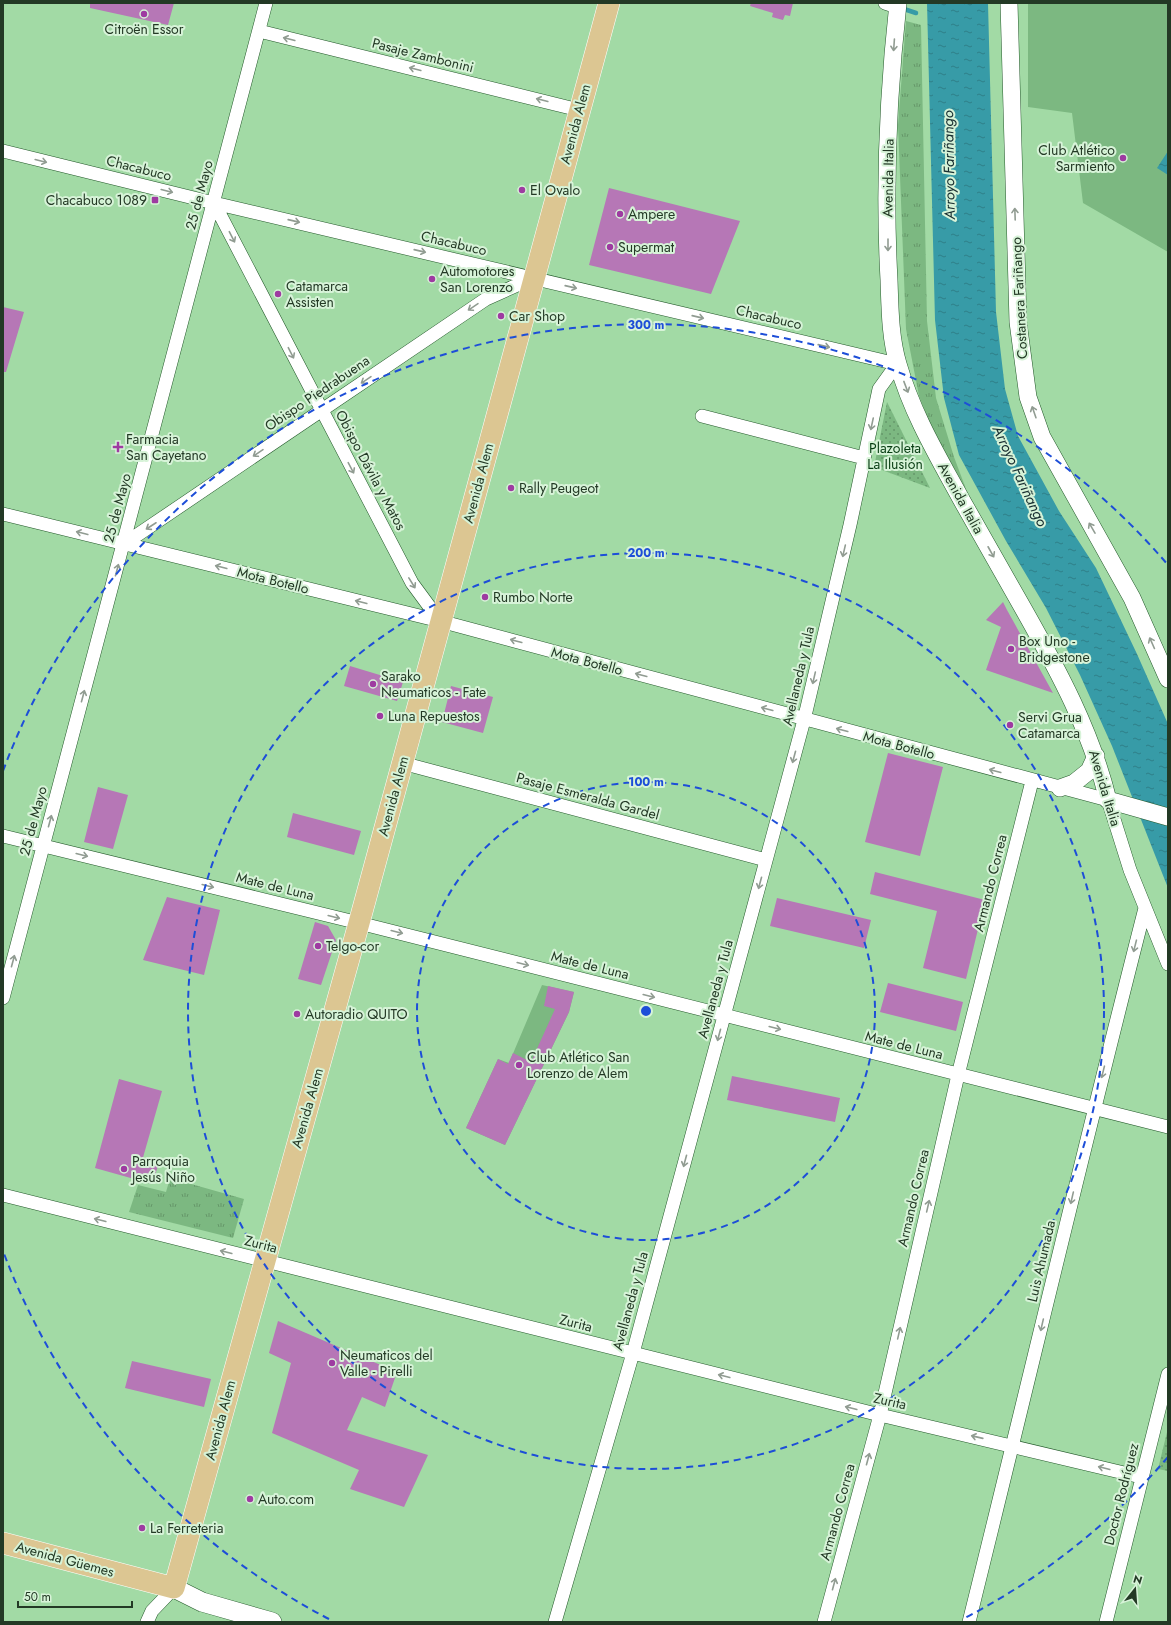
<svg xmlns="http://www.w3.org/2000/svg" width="1171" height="1625" font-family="Jost,sans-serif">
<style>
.grass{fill:url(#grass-tufts)}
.park{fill:url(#park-dots)}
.pitch{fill:#7cb881}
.water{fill:url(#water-ripples)}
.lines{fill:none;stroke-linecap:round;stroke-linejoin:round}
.stream{stroke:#379ba7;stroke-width:4.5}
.building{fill:#b677b6}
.minor-casing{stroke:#24592b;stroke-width:14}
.tertiary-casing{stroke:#24592b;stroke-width:18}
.secondary-casing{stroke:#24592b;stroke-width:20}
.primary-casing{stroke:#fff;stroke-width:22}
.minor{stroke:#fff;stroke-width:13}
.tertiary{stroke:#fff;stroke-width:17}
.secondary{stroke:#fff;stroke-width:19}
.primary{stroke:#dcc692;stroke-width:21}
.oneway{stroke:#919c92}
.ring{fill:none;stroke:#1d4ed8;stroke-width:2;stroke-dasharray:7 5}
.poi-dot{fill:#9e3ba1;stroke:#d7f3d8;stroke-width:1.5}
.labels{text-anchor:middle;stroke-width:4;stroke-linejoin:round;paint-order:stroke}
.poi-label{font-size:14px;fill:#233925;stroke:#d7f3d8;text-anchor:start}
.street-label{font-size:14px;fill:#233925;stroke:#d7f3d8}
.park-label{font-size:14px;fill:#083d13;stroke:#d7f3d8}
.water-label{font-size:15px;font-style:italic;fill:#182e31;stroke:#d7f3d8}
.centre{fill:#1d4ed8;stroke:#d7f3d8;stroke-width:2}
.ring-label{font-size:12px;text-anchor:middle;font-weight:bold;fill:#1d4ed8;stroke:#d7f3d8;stroke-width:4;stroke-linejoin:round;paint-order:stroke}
</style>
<defs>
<pattern id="grass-tufts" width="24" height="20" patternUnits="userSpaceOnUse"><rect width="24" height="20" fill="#7cb881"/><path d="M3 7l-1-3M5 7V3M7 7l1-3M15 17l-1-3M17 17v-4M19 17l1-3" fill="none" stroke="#659769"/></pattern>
<pattern id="park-dots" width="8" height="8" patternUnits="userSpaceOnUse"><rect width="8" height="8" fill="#7cb881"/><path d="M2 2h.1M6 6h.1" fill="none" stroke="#659769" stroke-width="1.8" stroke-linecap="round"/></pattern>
<pattern id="water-ripples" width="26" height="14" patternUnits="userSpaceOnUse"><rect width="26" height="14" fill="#379ba7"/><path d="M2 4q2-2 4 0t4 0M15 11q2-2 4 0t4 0" fill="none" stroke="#2e7f88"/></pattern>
</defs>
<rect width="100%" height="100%" fill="#a2daa5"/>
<path class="grass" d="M906 21 921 25 927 321 936 398 954 457 966 489 932 429 919 396 906 329 898 125Z
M170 1178 244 1199 233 1238 129 1212 138 1185 166 1192Z"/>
<path class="park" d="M887 402 930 488 874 467Z
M1168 1428V1471L1158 1469Z"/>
<path class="pitch" d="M1028 3H1168V252L1083 203 1072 113 1028 107Z
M542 985 574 992 569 1012 505 1145 466 1128 498 1059 509 1063Z"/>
<path class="water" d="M927 3H988L996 312 1005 389 1018 436 1059 511 1096 568 1137 654 1168 724V888L1112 746 1080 675 1046 608 1006 541 959 455 944 398 935 320Z
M1168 151V175L1157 168Z"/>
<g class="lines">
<path class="stream" d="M901 8 916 13"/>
</g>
<path class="building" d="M90 3H174L168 25 90 8Z
M751 3H793L790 16 785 15 783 20 772 17 773 13 750 6Z
M609 188 740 221 711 294 589 265Z
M3 307 24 312 6 372H3Z
M1003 602 1007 610 1053 693 986 670 1001 627 986 620Z
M350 666 403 682 397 701 344 686Z
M451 686 493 697 483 733 442 722Z
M888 753 943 767 920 856 865 842Z
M98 787 128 795 113 849 84 842Z
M293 813 361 831 354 855 287 837Z
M875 872 985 900 966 979 923 968 937 911 870 894Z
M167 897 220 910 204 975 143 960Z
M777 898 871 920 864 948 770 926Z
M315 922 328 926 336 940 321 985 298 979Z
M888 983 963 1002 956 1031 880 1012Z
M548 986 574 992 569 1012 505 1145 466 1128 498 1059 508 1064 513 1053 531 1062 555 1009 544 1006Z
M732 1076 840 1098 835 1122 727 1100Z
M119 1079 162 1091 142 1161 158 1166 152 1184 95 1168Z
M278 1321 397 1372 385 1407 362 1397 347 1430 428 1455 404 1507 350 1489 359 1470 272 1433 291 1363 269 1353Z
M132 1361 211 1379 204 1407 125 1388Z"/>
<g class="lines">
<defs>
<path id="minor" d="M885 3 897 7
M259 31 579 110
M3 151 214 203 897 364 879 389 850 525 804 720 633 1353 555 1622
M214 203 412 583 440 621
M702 416 864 458
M3 514 440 621 1108 800 1130 870 1168 964
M124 544 486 299 533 278
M402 763 766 860
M3 836 359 923 1168 1127
M3 998 266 3
M3 1195 880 1415 1141 1477
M147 1622 152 1611 174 1588
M824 1622 880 1415 958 1075 1032 781
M969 1622C1028 1384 1084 1146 1145 908
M1106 1622 1168 1374"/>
<path id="tertiary" d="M898 3C888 94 884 188 889 280 890 308 890 337 898 364 912 413 937 455 961 499 982 536 1003 573 1024 610 1059 672 1091 731 1108 800L1168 817
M1009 3 1018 322 1028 397 1042 437 1132 598 1168 679
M1060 788 1074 783 1089 771 1096 756"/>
<path id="secondary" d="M174 1588 202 1602 272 1622"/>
<path id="primary" d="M3 1543 174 1588 359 923 609 3"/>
</defs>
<use href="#minor" class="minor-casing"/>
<use href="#tertiary" class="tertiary-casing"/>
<use href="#secondary" class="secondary-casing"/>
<use href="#primary" class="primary-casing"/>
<use href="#minor" class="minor"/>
<use href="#tertiary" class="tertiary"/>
<use href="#secondary" class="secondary"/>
<use href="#primary" class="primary"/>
</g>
<defs><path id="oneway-shaft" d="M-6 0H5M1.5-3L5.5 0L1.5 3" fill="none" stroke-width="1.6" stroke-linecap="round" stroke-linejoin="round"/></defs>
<g class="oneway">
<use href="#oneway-shaft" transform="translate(289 39) rotate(-166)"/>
<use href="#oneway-shaft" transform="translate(894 45) rotate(94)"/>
<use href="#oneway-shaft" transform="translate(415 69) rotate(-166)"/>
<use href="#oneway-shaft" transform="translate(542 100) rotate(-166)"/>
<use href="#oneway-shaft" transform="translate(41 161) rotate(14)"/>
<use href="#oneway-shaft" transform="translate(167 191) rotate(14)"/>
<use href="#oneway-shaft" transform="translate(1015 214) rotate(-92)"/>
<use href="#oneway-shaft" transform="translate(294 221) rotate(13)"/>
<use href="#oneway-shaft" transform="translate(232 237) rotate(63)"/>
<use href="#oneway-shaft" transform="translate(888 245) rotate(90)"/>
<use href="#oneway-shaft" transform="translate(420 251) rotate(13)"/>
<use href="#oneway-shaft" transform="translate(571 287) rotate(13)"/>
<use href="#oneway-shaft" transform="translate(473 307) rotate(146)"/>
<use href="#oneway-shaft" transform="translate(698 317) rotate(13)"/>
<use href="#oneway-shaft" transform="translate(824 346) rotate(13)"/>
<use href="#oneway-shaft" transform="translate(291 353) rotate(63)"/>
<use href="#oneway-shaft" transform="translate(366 380) rotate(146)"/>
<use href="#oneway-shaft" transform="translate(906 387) rotate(69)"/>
<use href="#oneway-shaft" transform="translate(1034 412) rotate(-109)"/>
<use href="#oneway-shaft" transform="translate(872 424) rotate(102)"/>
<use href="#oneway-shaft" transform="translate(258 453) rotate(146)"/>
<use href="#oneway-shaft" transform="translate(351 468) rotate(62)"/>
<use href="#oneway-shaft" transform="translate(151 526) rotate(147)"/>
<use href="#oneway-shaft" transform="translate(1092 528) rotate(-120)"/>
<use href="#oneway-shaft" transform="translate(82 533) rotate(-166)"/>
<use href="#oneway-shaft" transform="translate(844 551) rotate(103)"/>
<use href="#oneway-shaft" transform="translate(991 552) rotate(61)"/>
<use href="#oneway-shaft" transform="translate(221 567) rotate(-166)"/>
<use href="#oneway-shaft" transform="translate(117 570) rotate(-75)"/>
<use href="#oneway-shaft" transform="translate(412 583) rotate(58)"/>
<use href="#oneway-shaft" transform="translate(361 602) rotate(-166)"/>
<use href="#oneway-shaft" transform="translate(516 641) rotate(-165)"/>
<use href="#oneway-shaft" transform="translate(1152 643) rotate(-114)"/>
<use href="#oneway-shaft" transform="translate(641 675) rotate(-165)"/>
<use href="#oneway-shaft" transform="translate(814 678) rotate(103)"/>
<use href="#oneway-shaft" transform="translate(83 696) rotate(-75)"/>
<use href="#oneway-shaft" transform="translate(767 709) rotate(-165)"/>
<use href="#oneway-shaft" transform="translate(842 730) rotate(-165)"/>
<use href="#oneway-shaft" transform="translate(794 757) rotate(105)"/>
<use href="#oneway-shaft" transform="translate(995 771) rotate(-165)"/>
<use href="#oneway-shaft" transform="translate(50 821) rotate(-75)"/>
<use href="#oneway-shaft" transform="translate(82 855) rotate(14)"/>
<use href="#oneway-shaft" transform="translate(760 883) rotate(105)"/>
<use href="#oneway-shaft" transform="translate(208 886) rotate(14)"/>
<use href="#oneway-shaft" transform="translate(334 917) rotate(14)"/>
<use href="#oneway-shaft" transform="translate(397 932) rotate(14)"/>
<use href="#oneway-shaft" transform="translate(1135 946) rotate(104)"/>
<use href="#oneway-shaft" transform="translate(13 961) rotate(-75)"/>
<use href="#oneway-shaft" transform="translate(523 964) rotate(14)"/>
<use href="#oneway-shaft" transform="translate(649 996) rotate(14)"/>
<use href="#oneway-shaft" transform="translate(775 1028) rotate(14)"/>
<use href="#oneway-shaft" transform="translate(719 1035) rotate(105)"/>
<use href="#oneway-shaft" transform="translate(1103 1072) rotate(104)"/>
<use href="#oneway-shaft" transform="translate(685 1161) rotate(105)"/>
<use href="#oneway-shaft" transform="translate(1072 1198) rotate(103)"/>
<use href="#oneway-shaft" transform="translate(928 1206) rotate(-77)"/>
<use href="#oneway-shaft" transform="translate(100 1220) rotate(-166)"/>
<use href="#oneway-shaft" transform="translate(226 1252) rotate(-166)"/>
<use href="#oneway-shaft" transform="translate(1042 1325) rotate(103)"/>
<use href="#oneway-shaft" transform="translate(899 1333) rotate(-77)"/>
<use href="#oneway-shaft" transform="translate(724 1376) rotate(-166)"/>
<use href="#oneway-shaft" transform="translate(851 1408) rotate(-166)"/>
<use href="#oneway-shaft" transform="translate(977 1437) rotate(-167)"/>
<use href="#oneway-shaft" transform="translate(868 1459) rotate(-75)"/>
<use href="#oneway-shaft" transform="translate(1104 1468) rotate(-166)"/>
<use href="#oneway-shaft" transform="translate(834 1584) rotate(-75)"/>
</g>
<g class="ring">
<circle cx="646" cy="1011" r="229"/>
<circle cx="646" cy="1011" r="458"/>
<path d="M1168 1457A686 686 0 0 1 963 1619M329 1619A686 686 0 0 1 3 1251M3 771A686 686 0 0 1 1168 565"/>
</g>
<g class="poi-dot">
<circle cx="144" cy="14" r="4"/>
<circle cx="1123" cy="158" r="4"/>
<circle cx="522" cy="190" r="4"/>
<rect x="151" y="196" width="8" height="8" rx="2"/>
<circle cx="620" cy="214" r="4"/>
<circle cx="610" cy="247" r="4"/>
<circle cx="432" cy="279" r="4"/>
<circle cx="278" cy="294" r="4"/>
<circle cx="501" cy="316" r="4"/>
<path d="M116 441h4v4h4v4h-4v4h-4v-4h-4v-4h4z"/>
<circle cx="511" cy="488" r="4"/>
<circle cx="485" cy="597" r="4"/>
<circle cx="1011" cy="649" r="4"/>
<circle cx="373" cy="684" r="4"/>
<circle cx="380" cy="716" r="4"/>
<circle cx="1010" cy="725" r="4"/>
<circle cx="318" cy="946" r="4"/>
<circle cx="297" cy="1014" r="4"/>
<circle cx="519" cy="1065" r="4"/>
<circle cx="124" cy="1169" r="4"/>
<circle cx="332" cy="1363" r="4"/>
<circle cx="250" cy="1499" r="4"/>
<circle cx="142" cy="1528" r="4"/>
</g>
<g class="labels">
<g class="poi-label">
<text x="144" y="34" text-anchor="middle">Citroën Essor</text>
<text x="1115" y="155" text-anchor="end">Club Atlético<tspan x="1115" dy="16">Sarmiento</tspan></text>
<text x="530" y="195">El Ovalo</text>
<text x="147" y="205" text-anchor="end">Chacabuco 1089</text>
<text x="628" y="219">Ampere</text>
<text x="618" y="252">Supermat</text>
<text x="440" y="276">Automotores<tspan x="440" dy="16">San Lorenzo</tspan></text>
<text x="286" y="291">Catamarca<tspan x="286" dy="16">Assisten</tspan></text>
<text x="509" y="321">Car Shop</text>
<text x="126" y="444">Farmacia<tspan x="126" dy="16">San Cayetano</tspan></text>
<text x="519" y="493">Rally Peugeot</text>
<text x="493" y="602">Rumbo Norte</text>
<text x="1019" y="646">Box Uno -<tspan x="1019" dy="16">Bridgestone</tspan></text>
<text x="381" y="681">Sarako<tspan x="381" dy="16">Neumaticos - Fate</tspan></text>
<text x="388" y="721">Luna Repuestos</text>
<text x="1018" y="722">Servi Grua<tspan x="1018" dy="16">Catamarca</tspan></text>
<text x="326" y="951">Telgo-cor</text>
<text x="305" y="1019">Autoradio QUITO</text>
<text x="527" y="1062">Club Atlético San<tspan x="527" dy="16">Lorenzo de Alem</tspan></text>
<text x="132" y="1166">Parroquia<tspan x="132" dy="16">Jesús Niño</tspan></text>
<text x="340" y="1360">Neumaticos del<tspan x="340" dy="16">Valle - Pirelli</tspan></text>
<text x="258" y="1504">Auto.com</text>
<text x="150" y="1533">La Ferreteria</text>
</g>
<g class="street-label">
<text transform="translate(423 55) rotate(14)" y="5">Pasaje Zambonini</text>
<text transform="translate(575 124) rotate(-75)" y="5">Avenida Alem</text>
<text transform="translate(139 168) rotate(14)" y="5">Chacabuco</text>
<text transform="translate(888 178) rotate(-89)" y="5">Avenida Italia</text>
<text transform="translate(199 195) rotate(-75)" y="5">25 de Mayo</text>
<text transform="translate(454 243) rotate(13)" y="5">Chacabuco</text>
<text transform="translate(1019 298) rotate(-93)" y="5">Costanera Fariñango</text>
<text transform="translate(769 317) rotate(13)" y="5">Chacabuco</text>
<text transform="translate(317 393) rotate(-34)" y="5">Obispo Piedrabuena</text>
<text transform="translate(371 470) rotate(62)" y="5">Obispo Dávila y Matos</text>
<text transform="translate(478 483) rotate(-75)" y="5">Avenida Alem</text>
<text transform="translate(961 498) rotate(61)" y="5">Avenida Italia</text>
<text transform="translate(117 508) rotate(-75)" y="5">25 de Mayo</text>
<text transform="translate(273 580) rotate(14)" y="5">Mota Botello</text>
<text transform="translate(587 661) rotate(15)" y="5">Mota Botello</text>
<text transform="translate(798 676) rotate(-77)" y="5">Avellaneda y Tula</text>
<text transform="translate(899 745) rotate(15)" y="5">Mota Botello</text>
<text transform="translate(1105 788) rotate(73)" y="5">Avenida Italia</text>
<text transform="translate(393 796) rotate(-75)" y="5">Avenida Alem</text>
<text transform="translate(588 796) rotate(15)" y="5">Pasaje Esmeralda Gardel</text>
<text transform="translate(33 821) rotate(-75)" y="5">25 de Mayo</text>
<text transform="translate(990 883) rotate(-76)" y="5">Armando Correa</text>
<text transform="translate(275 886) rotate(14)" y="5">Mate de Luna</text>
<text transform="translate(590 965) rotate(14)" y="5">Mate de Luna</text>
<text transform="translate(715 989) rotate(-75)" y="5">Avellaneda y Tula</text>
<text transform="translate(904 1045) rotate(14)" y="5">Mate de Luna</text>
<text transform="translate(307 1108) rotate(-74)" y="5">Avenida Alem</text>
<text transform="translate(913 1198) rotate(-77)" y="5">Armando Correa</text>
<text transform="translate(261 1244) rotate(14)" y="5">Zurita</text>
<text transform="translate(1041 1261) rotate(-77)" y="5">Luis Ahumada</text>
<text transform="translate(630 1301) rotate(-75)" y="5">Avellaneda y Tula</text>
<text transform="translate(576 1323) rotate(14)" y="5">Zurita</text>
<text transform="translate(890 1401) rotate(13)" y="5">Zurita</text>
<text transform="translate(220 1420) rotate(-75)" y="5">Avenida Alem</text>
<text transform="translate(1121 1494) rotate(-76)" y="5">Doctor Rodríguez</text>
<text transform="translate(837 1512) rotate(-75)" y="5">Armando Correa</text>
<text transform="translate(65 1559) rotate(15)" y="5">Avenida Güemes</text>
</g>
<g class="park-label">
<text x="895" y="453">Plazoleta<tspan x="895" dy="16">La Ilusión</tspan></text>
</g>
<g class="water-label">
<text transform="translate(949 165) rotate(-91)" y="5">Arroyo Fariñango</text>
<text transform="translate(1020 476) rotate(65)" y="5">Arroyo Fariñango</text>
</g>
</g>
<circle cx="646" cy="1011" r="6" class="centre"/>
<g class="ring-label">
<text x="646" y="329">300 m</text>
<text x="646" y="557">200 m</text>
<text x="646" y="786">100 m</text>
</g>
<rect width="1171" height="1625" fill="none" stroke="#233925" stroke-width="8"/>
<g transform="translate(1135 1589) rotate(17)" stroke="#d7f3d8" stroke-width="3" paint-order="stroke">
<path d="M0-3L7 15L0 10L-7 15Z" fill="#233925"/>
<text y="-6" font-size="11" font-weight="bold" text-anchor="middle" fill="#233925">N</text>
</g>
<path d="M18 1601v6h114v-6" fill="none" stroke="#233925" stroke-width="2"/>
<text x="24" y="1601" font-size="12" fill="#233925" stroke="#d7f3d8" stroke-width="3" paint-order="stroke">50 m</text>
</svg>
